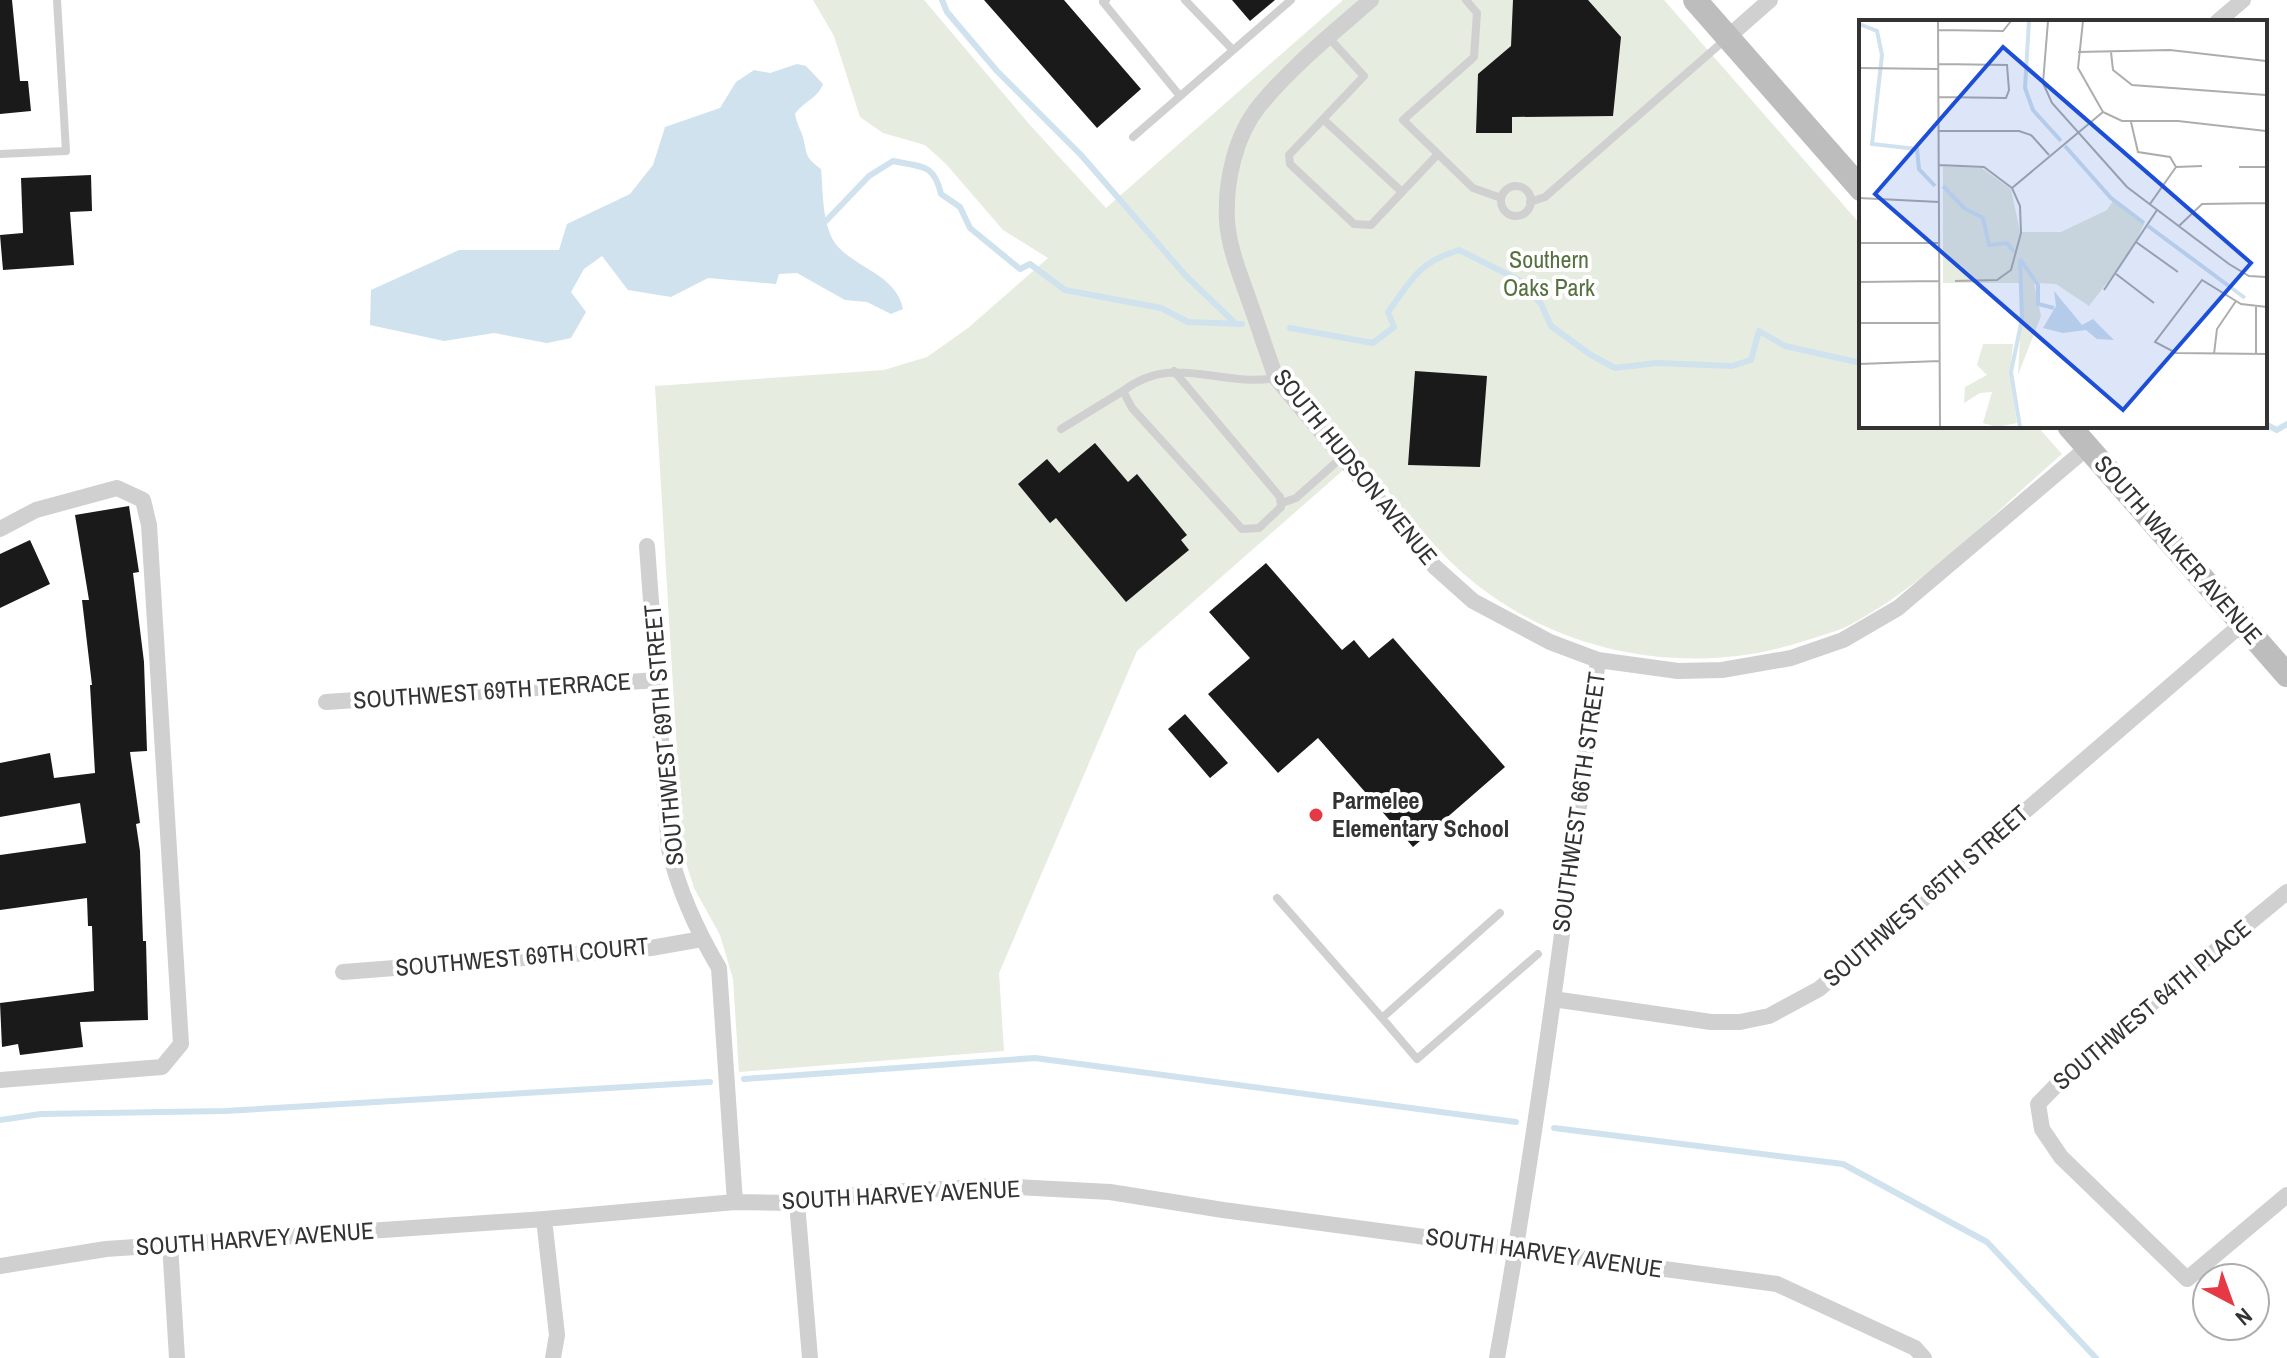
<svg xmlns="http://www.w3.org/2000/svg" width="2287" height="1358" font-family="'Archivo Narrow',sans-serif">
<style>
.green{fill:#e6ecdf}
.water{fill:#cfe2ee}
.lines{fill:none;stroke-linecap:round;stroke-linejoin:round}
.stream{stroke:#cfe2ee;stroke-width:6}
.building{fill:#1a1a1a}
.service{stroke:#d0d0d0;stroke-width:8}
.minor{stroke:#d0d0d0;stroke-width:16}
.secondary{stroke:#bdbdbd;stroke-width:24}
.poi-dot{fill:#e63946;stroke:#fff;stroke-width:3}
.labels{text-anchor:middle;stroke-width:8;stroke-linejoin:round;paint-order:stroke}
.park-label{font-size:24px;fill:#56703f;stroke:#fff}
.street-label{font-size:24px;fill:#333;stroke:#fff}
.poi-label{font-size:24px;font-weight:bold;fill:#333;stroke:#fff;text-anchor:start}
.inset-river{fill:none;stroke:#cfe2ee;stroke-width:4}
.inset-road{fill:none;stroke:#adadad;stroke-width:2}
.view{fill:#1d4ed8;fill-opacity:0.15;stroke:#1d4ed8;stroke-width:4}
.inset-edge{fill:none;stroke:#333;stroke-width:4}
</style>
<rect width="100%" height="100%" fill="#fff"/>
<path class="green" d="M813 0H924L1030 125 1106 208 1343 0H1664L1861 225V426H2037L2062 454C1995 512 1928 583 1850 625 1836 632 1819 636 1804 641 1694 677 1569 657 1477 585 1431 549 1398 498 1357 458L1137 651 999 973 1004 1051 739 1072 733 979 720 935 694 888 683 853 655 386 884 370 927 357 968 328 1048 258 1003 230 946 164 925 145 883 133 860 117 834 36Z"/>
<path class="water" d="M797 64 806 66 823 84C818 98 803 102 795 114 796 121 799 127 802 134 808 153 802 155 821 169 823 190 822 216 831 236 844 266 896 271 903 309L891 314 867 302 845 300 797 273 779 274 776 284 708 278 671 297 628 290 602 256 584 269 571 292 586 312 571 338 547 343 494 333 444 341 370 325 371 290 459 250H559L567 224 630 194 653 165 665 127 720 108 736 82 754 70 770 73Z"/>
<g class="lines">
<path class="stream" d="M942 0 947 12 997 71 1081 155 1186 276 1234 322
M826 221 869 176 893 161C921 167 934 163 941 194L960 207 970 228 1020 269 1030 264 1065 290 1161 308 1188 322 1242 324
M1290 328 1373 343 1394 327 1388 312C1412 279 1419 262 1459 250L1523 282 1541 304 1551 326 1591 355 1615 368 1656 363 1732 366 1751 360 1759 331 1785 346 1861 363
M2265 424 2277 430 2287 424
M744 1079 1035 1058 1516 1122
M0 1120 41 1114 225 1111 710 1082
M1554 1128 1843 1164 1987 1242 2096 1358"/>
</g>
<path class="building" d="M0 0H12L20 81H28L31 111 0 114Z
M984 0H1064L1141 89 1097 128Z
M1232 0H1275L1250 21Z
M1513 0H1588L1621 37 1613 116 1512 117V133H1476L1478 74 1511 46Z
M91 175 92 211 70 212 74 265 3 270 0 235 23 233 21 178Z
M1415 371 1487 376 1480 467 1408 465Z
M1095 443 1128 482 1137 474 1187 535 1181 540 1189 550 1126 602 1056 518 1050 523 1018 484 1047 459 1059 473Z
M129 506 139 572 133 573 144 662 147 751 130 752 140 823 136 824 140 851 143 941H146L148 1020 80 1022 83 1047 20 1055 18 1044 2 1047 0 1003 94 991 92 926H88L87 898 0 910V855L86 843 80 803 0 817V763L50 753 54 778 95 773 90 685H92L82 600H89L75 515Z
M30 540 50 584 0 608V554Z
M1266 563 1342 650 1354 640 1369 658 1393 638 1505 767 1413 847 1318 738 1278 773 1208 694 1250 658 1209 612Z
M1185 714 1228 763 1210 778 1168 729Z"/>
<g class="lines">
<path class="service" d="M1106 0 1103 2 1180 96
M1185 0 1233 50
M1466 0 1477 13 1474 57 1403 120 1473 188 1501 198
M1329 38 1364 76 1289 155 1290 164 1354 224 1371 225 1438 154
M1323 119 1402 192
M1133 137 1291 0
M0 154 66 151 57 0
M1501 201a15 15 0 1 1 30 0a15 15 0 1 1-30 0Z
M1530 202 1545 197 1727 38
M1174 371 1280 497 1281 507 1259 528 1242 529 1132 408 1123 391C1174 352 1220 388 1276 378
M1061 429 1123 391
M1282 503 1296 498 1341 458
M1277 898 1382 1018
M1500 913 1382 1018 1417 1059 1538 954"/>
<path class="minor" d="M1371 0C1333 33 1292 66 1260 105 1235 135 1225 182 1227 221 1229 249 1241 277 1250 303 1259 328 1267 353 1276 378L1435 567 1473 601 1550 642 1598 660
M2217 22 2243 0
M1728 37 1770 0
M0 529 36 510 117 488 143 500 149 525 181 1044 162 1067 0 1080
M647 546 669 849C679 892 696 929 719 968L735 1202
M326 702 658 680
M2287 892 2072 1069 2038 1104 2042 1129 2061 1157 2187 1279 2287 1195
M343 972 651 948 702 939
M1553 999 1711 1022H1740L1769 1016 1819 989 2242 624
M797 1203 810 1358
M544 1219 557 1335 553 1358
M170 1244 177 1358
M0 1266 106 1249 544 1219 735 1202 797 1203 867 1193 999 1186 1110 1192 1223 1210 1777 1284 1915 1348 1924 1358
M1497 1358C1538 1127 1568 893 1598 660L1678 671 1722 670 1791 658 1843 640 1898 608 2088 447"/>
<path class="secondary" d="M1695 0 1861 189
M2069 426 2287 675"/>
</g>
<circle class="poi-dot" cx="1316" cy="815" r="8"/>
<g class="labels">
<g class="park-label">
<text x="1549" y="268">Southern<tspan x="1549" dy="28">Oaks Park</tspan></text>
</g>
<g class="street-label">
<text transform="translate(1355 467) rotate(51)" y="8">SOUTH HUDSON AVENUE</text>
<text transform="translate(2178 550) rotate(49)" y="8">SOUTH WALKER AVENUE</text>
<text transform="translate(492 691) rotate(-4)" y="8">SOUTHWEST 69TH TERRACE</text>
<text transform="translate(664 735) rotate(-95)" y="8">SOUTHWEST 69TH STREET</text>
<text transform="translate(1579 802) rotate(-82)" y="8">SOUTHWEST 66TH STREET</text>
<text transform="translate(1926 896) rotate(-41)" y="8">SOUTHWEST 65TH STREET</text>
<text transform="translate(522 957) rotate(-5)" y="8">SOUTHWEST 69TH COURT</text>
<text transform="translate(2152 1005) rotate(-40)" y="8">SOUTHWEST 64TH PLACE</text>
<text transform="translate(901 1195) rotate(-3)" y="8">SOUTH HARVEY AVENUE</text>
<text transform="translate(255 1239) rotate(-4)" y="8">SOUTH HARVEY AVENUE</text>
<text transform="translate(1544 1253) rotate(8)" y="8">SOUTH HARVEY AVENUE</text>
</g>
<g class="poi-label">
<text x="1332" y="809">Parmelee<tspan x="1332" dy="28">Elementary School</tspan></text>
</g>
</g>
<g transform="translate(1859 20)">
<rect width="408" height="408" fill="#fff"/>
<path d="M84 146 123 148 152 169 161 212H202L248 190 254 181 285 204 271 233 230 286 197 264 175 263 182 296 159 355 164 263H84ZM124 324H154L151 353 158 403 138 407 124 403 133 372 121 373 105 383 106 367 128 355 118 345Z" fill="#e6ecdf"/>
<path d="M195 271 223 305 234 299 255 320 238 319 227 310 204 313 184 308 197 286Z" fill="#cfe2ee"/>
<path class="inset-river" d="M170 1 166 68 174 90 202 121M0 4 18 11 23 35 13 124 58 129 60 149 76 166M206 126 252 178 285 203M84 166 105 188 124 198 130 225 148 223 155 232M289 206 386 278M161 239 163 299 152 352 161 407M161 239 179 265V284L195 288"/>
<path class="inset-road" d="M79 1 81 407M189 1 184 63 193 83 268 167 370 244 390 256 407 257M224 1 219 48 244 92M407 1 408 407M80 10 144 11 152 1M219 32 311 30 407 41M252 32 254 50 273 65 407 75M79 44 148 45 150 70 147 78 80 77M0 48 79 49M272 102 279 132 311 137 317 147 291 184M80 111H160L172 115 190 135M80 145 125 147 153 168 244 92 263 101H319L407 111M317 147 343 146M380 147H407M0 178 80 182M320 206 343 184 407 183M277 222 319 252M0 223H80M257 254 295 283M96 261 138 260 152 250 162 213 161 186 153 168M0 262 81 261M245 270 298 190M397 287V334M408 287 382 284 343 260 296 322 317 333 408 334M0 303H81M355 334 358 309 377 281M0 344 81 341"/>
<path class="view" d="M144 27 392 243 264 390 16 174Z"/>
<rect width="408" height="408" class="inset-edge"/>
</g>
<g transform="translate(2231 1302) rotate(139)"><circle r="38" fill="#ffffff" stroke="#adadad" stroke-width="2"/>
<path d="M0-6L14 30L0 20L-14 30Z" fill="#e63946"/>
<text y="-12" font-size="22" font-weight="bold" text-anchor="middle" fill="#333333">N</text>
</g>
</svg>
